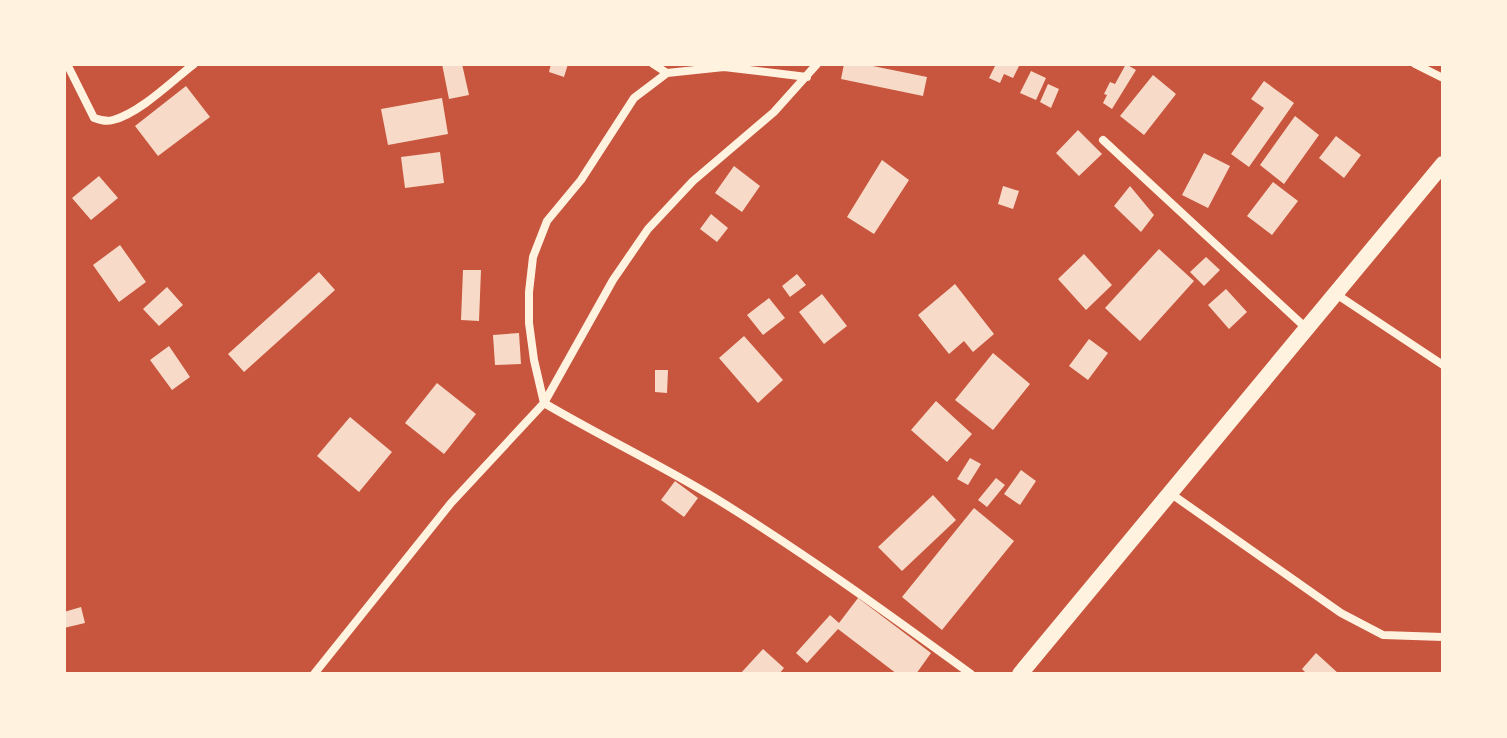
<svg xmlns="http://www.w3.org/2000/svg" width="1507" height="738" font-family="'PT Sans Narrow',sans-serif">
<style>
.building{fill:#f7dbc8}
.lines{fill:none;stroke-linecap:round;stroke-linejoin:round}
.minor{stroke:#fff3e0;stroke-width:8}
.secondary{stroke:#fff3e0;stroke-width:16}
</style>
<rect width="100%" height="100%" fill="#c8553d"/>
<path class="building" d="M442 64H462L469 95 449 99Z
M551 64H568L564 77 549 72Z
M844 64H863L927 77 923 96 841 79Z
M996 64H1020L1013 78 1004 74 1000 83 989 78Z
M1126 64 1136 70 1112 109 1103 103 1107 95 1104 94 1110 82 1115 84Z
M1031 71 1046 78 1036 100 1020 93Z
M1153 75 1176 94 1144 135 1120 116Z
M1264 81 1294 103 1249 167 1231 154 1264 108 1251 99Z
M1048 84 1059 89 1051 108 1040 102Z
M186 86 210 117 158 156 135 126Z
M442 98 448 134 388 145 381 109Z
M1295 116 1319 135 1284 184 1260 165Z
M1078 130 1102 154 1079 176 1056 153Z
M1336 136 1361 155 1344 178 1319 158Z
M440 152 444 183 405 188 401 157Z
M1204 153 1230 166 1208 208 1182 195Z
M882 160 909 180 874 234 847 217Z
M734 166 760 186 742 212 715 193Z
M99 176 118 198 91 220 72 198Z
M1273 182 1298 201 1272 235 1247 216Z
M1003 186 1019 191 1013 209 998 204Z
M1130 186 1154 215 1141 232 1114 206Z
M711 214 728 228 717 242 700 229Z
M120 245 146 282 119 302 93 265Z
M1159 249 1194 281 1140 341 1105 308Z
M1084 254 1112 285 1086 310 1058 279Z
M1206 257 1220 270 1204 286 1190 272Z
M463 270H481L479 321 461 320Z
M319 272 335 290 244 372 228 354Z
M797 274 806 285 790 297 782 286Z
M955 284 994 334 973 352 964 341 949 354 918 315Z
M167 287 183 305 159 326 143 309Z
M1226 289 1247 312 1229 329 1208 305Z
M822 294 847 326 824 344 799 312Z
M769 298 785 318 763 335 747 315Z
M519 333 521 364 495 365 493 335Z
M744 336 783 380 758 403 719 358Z
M1089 339 1108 353 1088 380 1069 366Z
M169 346 190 377 172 390 150 360Z
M993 353 1030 384 993 430 955 400Z
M655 370H668L667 393 655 392Z
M437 383 476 414 444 454 405 423Z
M936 401 972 434 947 462 911 430Z
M350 417 392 452 359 492 317 456Z
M970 458 981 464 968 485 957 479Z
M1021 470 1036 481 1020 505 1004 494Z
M996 478 1005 485 987 507 978 500Z
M675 481 698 498 684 517 661 500Z
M933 495 956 520 902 571 878 547Z
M974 508 1014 541 942 630 902 597Z
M858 598 931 653 916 674H897L838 629 807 663 796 653 830 615 839 623Z
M81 607 85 623 64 628V612Z
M763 649 784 668 779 674H740Z
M1316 653 1339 674H1307L1302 669Z"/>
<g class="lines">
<path class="minor" d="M67 64 94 118C100 120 106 122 113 120 140 113 172 81 194 64
M653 64 667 73
M1415 64 1443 78
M807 77 724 67 667 73 634 98 581 180 547 221 533 257 529 292V323L534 360 544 403C600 436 659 464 715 498 803 552 887 613 971 674
M1103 140 1306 328
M1336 294 1443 365
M1170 493 1341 613 1383 635 1443 637
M314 674 451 503 544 403 613 280 648 229 693 181 774 112 817 64"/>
<path class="secondary" d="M1020 674 1443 164"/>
</g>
<rect width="1507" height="738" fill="none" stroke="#fff3e0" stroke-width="132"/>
</svg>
